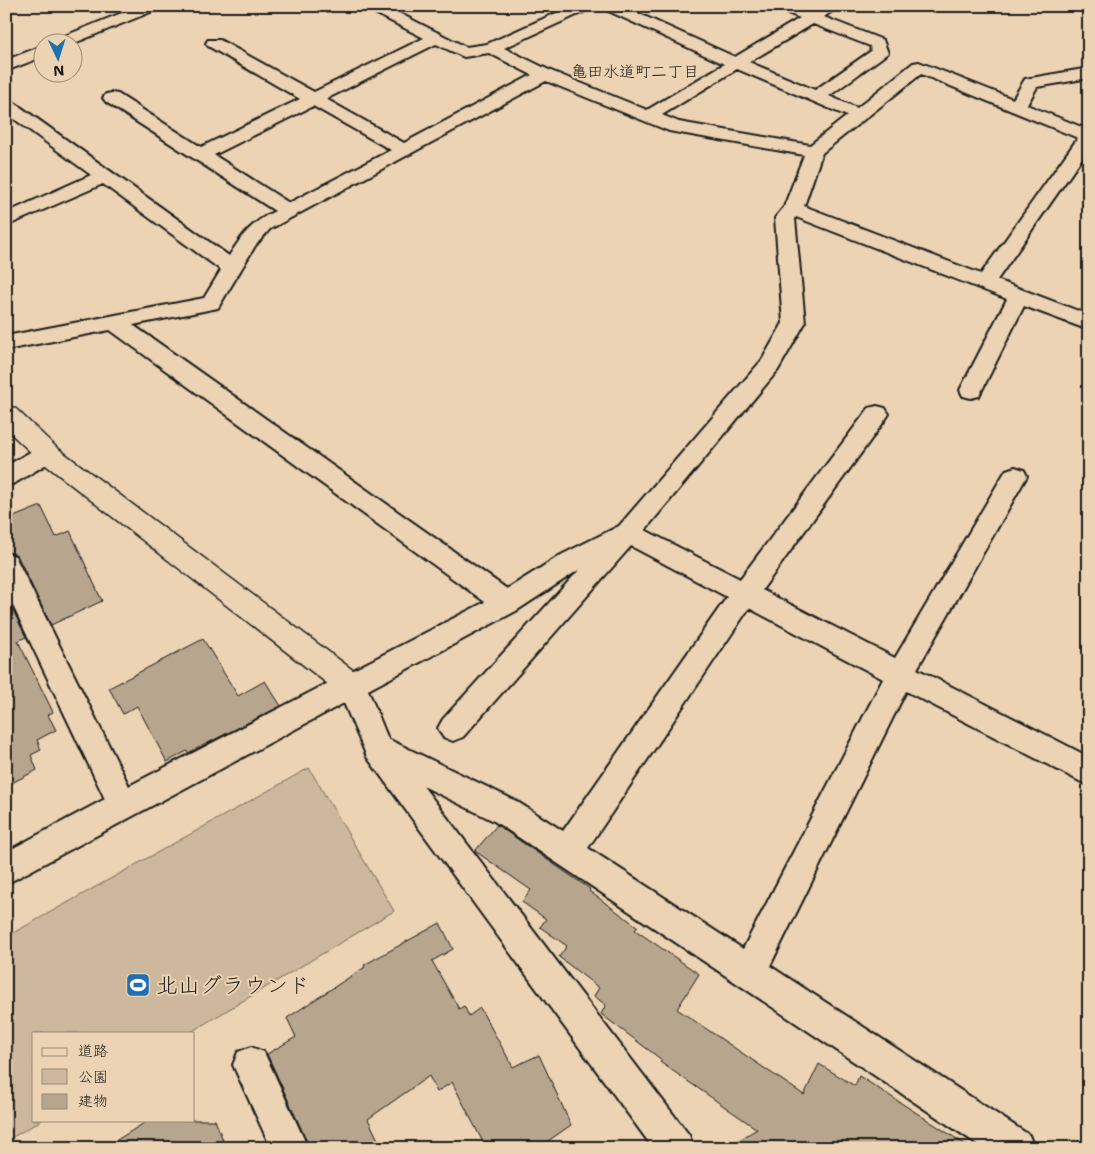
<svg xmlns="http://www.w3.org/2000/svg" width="1095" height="1154" font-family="'Shantell Sans','Klee One',sans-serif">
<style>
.green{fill:#cdb89d;stroke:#746a5c}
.building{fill:#b8a58e;stroke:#1c1c1c}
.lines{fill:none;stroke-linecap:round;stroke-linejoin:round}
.minor-casing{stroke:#1c1c1c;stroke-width:4}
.tertiary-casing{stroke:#1c1c1c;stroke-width:3}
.minor{fill:#ebd3b3;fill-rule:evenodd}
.tertiary{fill:#ebd3b3;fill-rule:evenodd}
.labels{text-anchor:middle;stroke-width:4;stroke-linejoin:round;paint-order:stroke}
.far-neighbourhood-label{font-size:16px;fill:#1c1c1c;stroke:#ebd3b3}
.near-poi-label{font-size:22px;fill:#1c1c1c;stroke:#ebd3b3;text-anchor:start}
</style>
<rect width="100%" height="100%" fill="#ebd3b3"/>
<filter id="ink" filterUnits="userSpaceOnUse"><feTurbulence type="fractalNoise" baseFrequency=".02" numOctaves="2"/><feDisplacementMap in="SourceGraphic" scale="10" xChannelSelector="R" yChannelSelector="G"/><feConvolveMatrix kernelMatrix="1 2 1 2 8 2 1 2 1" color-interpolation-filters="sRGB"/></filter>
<g filter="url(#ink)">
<path class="green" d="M309 768 394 911 189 1033H34V1120H42L6 1141V937Z"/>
<path class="building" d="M41 506 56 537 70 531 102 601 51 625 17 555 6 551V520Z
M6 596 26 637 18 641 53 712 48 715 56 730 37 740 41 750 31 755 37 770 6 786Z
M203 639 238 696 265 681 281 706 188 753 187 751 167 762 137 706 123 714 109 688Z
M497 825 590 889 589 891 638 927 635 930 699 974 677 1009 804 1095 819 1064 855 1086 859 1076 971 1148H726L757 1129 660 1062 662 1060 601 1014 606 1005 594 996 599 988 559 957 567 946 540 927 546 919 522 902 531 890 475 851Z
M440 923 453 949 432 961 459 1009 464 1006 469 1016 480 1008 513 1067 539 1055 571 1125 538 1148H486L452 1082 437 1092 429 1076 368 1119 382 1148H310L267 1054 296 1037 287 1018 365 967 364 965Z
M149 1120H215L226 1148H104Z"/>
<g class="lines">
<defs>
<path id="minor" d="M139 6H161L158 9 72 44 55 42 57 39Z
M364 6H385L466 47 487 44 572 6H593L590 9 504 48 551 71 647 110 724 64 604 9 601 6H622L735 57 800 18 777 9 774 6H797L811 12 820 6H839L824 17 883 40 888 53 829 96 857 108 913 63 919 62 1013 99 1025 79 1089 68V78L1037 87 1027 105 1089 130V148L997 280 1089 315V330L1024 306 979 396 971 398 963 396 960 390 1007 299 796 217 795 219 805 323 778 370 645 530 740 579 869 408 877 406 885 408 889 414 885 420 762 590 895 658 1006 470 1015 467 1024 470 1027 476 917 669 1089 757V786L906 691 770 966 1029 1135 1034 1148H983L494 821 423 786 689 1135 694 1148H653L367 757 344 703 6 884V852L105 799 6 591V553L15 556 129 786 485 602 110 330 6 350V336L204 298 221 270 103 184 6 226V213L91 175 6 113V100L12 101 229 256C243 234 251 223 275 211L106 102 103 98 106 94 112 93 118 94 201 147 300 99 208 46 206 43 208 40H220L314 92 424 38 367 9ZM813 24 870 46 871 51 815 90 749 62ZM436 44 464 57 489 53 532 75 404 143 326 99ZM737 69 847 116 810 145 679 122 662 115ZM921 74 1078 138 981 274 804 206 822 153ZM546 81 669 131 804 155 784 207 775 218 783 323 762 360 619 526 561 555 507 589 133 325 218 308 255 246 270 229ZM313 106 391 150 289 203 214 155ZM631 546 727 597 563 831 516 801 388 739 368 690 516 611 580 569 443 719 438 728 443 737 453 741 463 737ZM749 608 883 679 743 949 588 848Z
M42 46V57L6 71V60Z
M47 444 55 447 59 453 55 459 15 483 6 486V466L39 447Z
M251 1047 264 1052 308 1148H271L233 1065 238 1052Z"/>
<path id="tertiary" d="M6 406 15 408 56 447 362 677 367 686 362 695 352 699 342 695 38 459 6 429Z"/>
</defs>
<use href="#minor" class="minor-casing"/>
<use href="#tertiary" class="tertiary-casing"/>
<use href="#minor" class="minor"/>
<use href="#tertiary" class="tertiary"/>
</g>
</g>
<defs>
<symbol id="stadium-square" viewBox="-11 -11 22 22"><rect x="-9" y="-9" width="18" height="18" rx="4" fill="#1f6fb2" stroke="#ebd3b3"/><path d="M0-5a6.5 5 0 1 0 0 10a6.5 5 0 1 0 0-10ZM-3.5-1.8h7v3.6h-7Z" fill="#fff"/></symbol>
</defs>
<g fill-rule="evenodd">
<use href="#stadium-square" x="124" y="971" width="28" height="28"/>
</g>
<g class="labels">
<g class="far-neighbourhood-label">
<text x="635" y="77">亀田水道町二丁目</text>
</g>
<g class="near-poi-label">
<text x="156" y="993">北山グラウンド</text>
</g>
</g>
<rect width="1095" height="1154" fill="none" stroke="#ebd3b3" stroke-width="25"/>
<rect x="12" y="12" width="1070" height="1129" fill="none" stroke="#1c1c1c" stroke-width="2" filter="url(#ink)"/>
<rect x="32" y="1032" width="162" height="90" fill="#ebd3b3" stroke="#988a77"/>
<rect x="42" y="1048" width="25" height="8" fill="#ebd3b3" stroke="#988a77"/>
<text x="78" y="1056" font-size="15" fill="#1c1c1c">道路</text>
<rect x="42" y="1069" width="25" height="15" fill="#cdb89d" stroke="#988a77"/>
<text x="78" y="1082" font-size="15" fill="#1c1c1c">公園</text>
<rect x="42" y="1094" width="25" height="15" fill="#b8a58e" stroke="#988a77"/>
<text x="78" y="1106" font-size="15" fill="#1c1c1c">建物</text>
<g transform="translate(58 58) rotate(176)"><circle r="24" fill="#ebd3b3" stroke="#988a77"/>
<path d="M0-4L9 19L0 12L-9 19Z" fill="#1f6fb2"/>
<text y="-8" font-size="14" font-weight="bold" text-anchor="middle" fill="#1c1c1c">N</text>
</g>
</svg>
